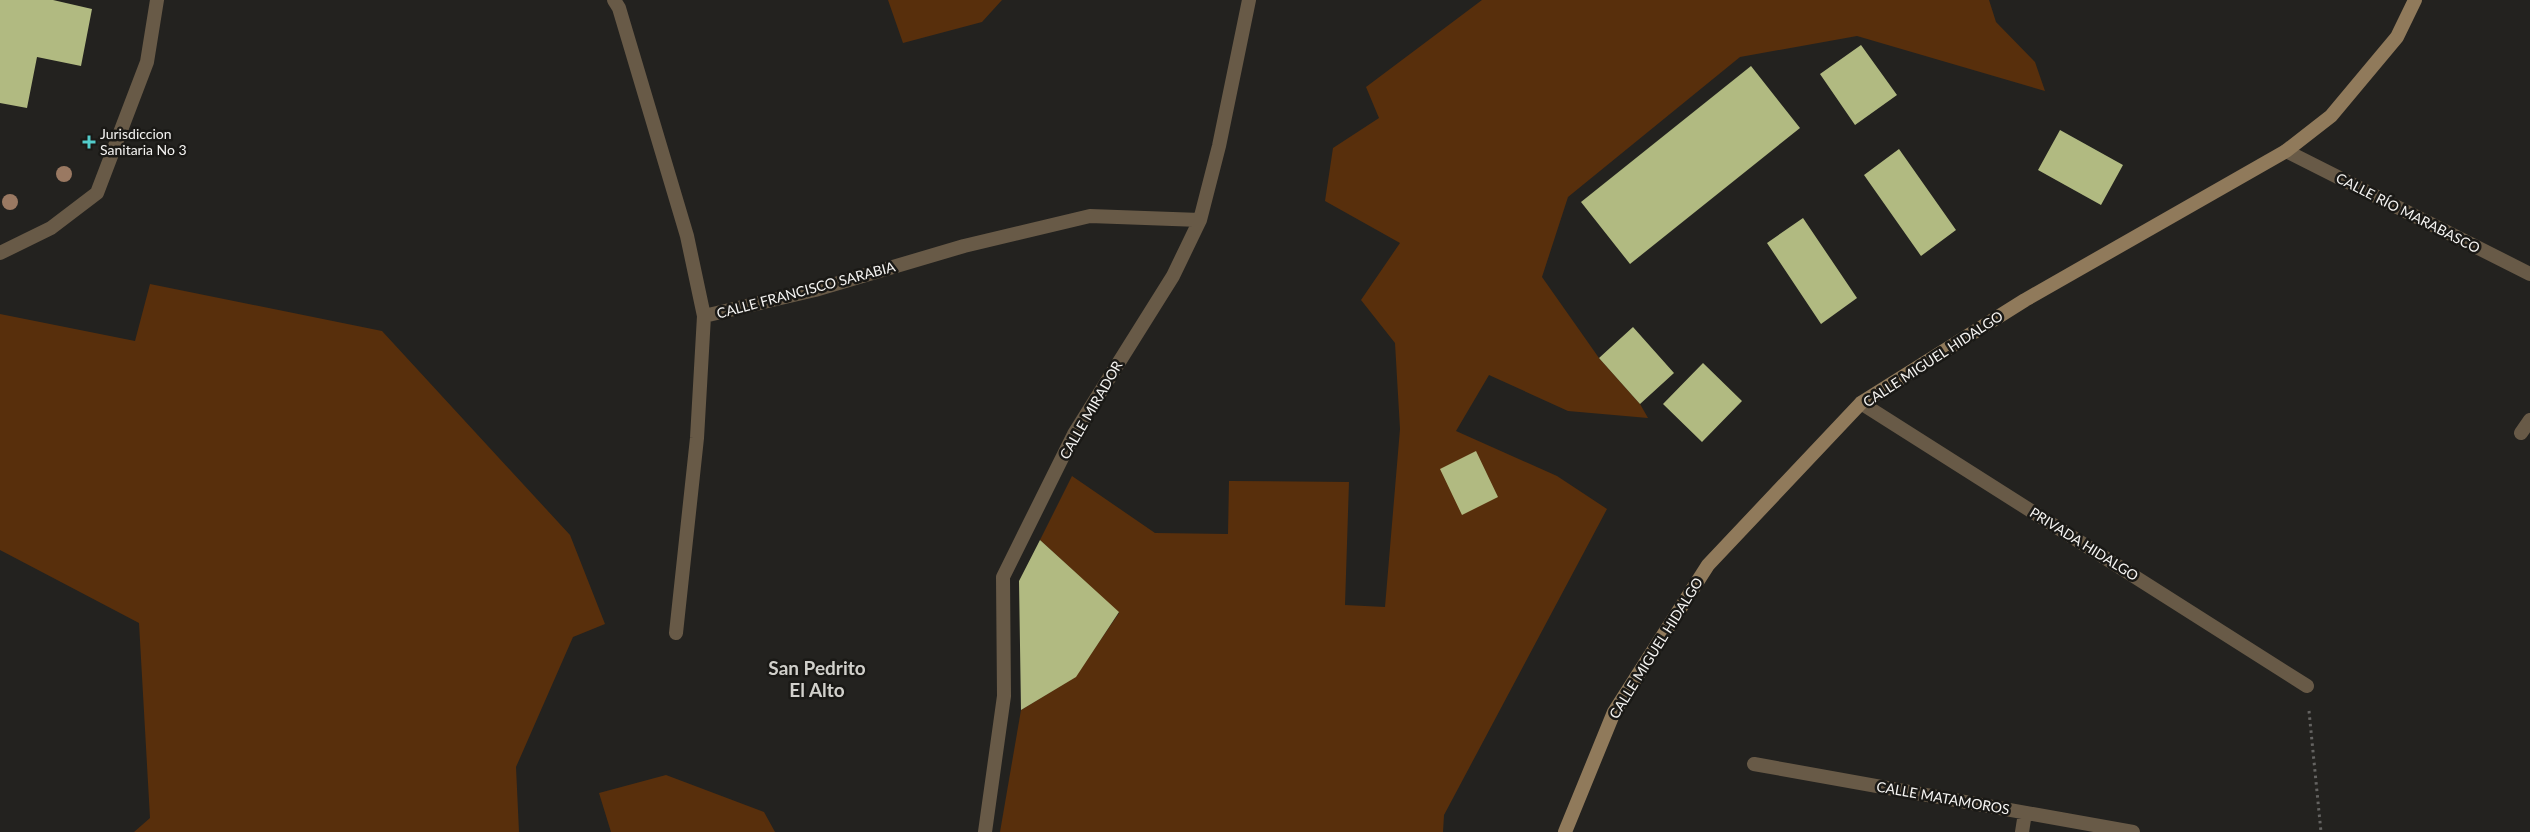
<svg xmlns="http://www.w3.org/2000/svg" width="2530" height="832" font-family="Lato,sans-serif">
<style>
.green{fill:#582f0c}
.building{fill:#b1ba81}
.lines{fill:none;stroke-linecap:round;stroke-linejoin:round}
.path{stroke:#646361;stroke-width:3;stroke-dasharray:2.5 4;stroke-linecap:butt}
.service{stroke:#685a47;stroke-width:14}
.minor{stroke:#685a47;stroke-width:14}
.secondary{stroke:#907a5b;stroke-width:14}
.tree{fill:#9a7962}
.poi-dot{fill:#53cdcb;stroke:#1a1916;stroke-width:2}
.labels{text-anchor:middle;stroke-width:5;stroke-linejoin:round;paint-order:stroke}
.poi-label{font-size:14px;fill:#f5f4f2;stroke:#1a1916;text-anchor:start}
.street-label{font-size:14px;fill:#f5f4f2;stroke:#1a1916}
.district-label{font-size:19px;font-weight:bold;fill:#d1d0cb;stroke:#1a1916}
</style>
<rect width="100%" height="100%" fill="#23221f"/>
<path class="green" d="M888 0H1002L982 22 903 43Z
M1482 0H1989L1996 22 2035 62 2045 91 1857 36 1740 57 1568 197 1542 277 1599 358 1640 404 1648 418 1568 411 1489 375 1456 431 1557 476 1607 509 1444 815 1443 832H1000L1021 710 1075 677 1119 613 1040 540 1072 476 1155 533 1228 534 1229 481 1349 482 1345 605 1385 607 1400 429 1395 343 1361 300 1400 243 1325 201 1333 148 1379 118 1366 87Z
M150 284 382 331 570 535 605 624 573 637 516 767 519 832H134L150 818 139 623 0 550V314L135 341Z
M666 775 764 812 775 832H611L599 793Z"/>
<path class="building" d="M0 0H53L92 9 81 66 37 57 27 108 0 103Z
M1861 45 1897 95 1855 125 1820 74Z
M1751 66 1800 128 1630 264 1581 202Z
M2060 130 2123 165 2101 205 2038 170Z
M1899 149 1956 230 1921 256 1864 175Z
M1803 218 1857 298 1821 324 1767 243Z
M1633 327 1674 373 1640 404 1599 358Z
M1703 363 1742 401 1702 442 1663 404Z
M1476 451 1498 497 1462 515 1440 469Z
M1040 540 1119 612 1076 677 1021 710 1019 581Z"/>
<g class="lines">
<path class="path" d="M2309 711 2321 832"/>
<path class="service" d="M0 253 51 228 97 193 147 62 157 0"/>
<path class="minor" d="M614 0 619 8 687 236 704 316 697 438 676 633
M2286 151 2530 274
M704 316 815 290 964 246 1090 216 1200 220
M1861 403 2307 686
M2521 433 2530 420
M1754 764 2133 832
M985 832 1004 696 1003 577 1074 434 1173 276 1200 220 1219 146 1249 0
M2022 832 2025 813"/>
<path class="secondary" d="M1565 832 1614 712 1708 565 1861 403 2025 300 2286 151 2331 116 2397 37 2415 0"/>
</g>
<g class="tree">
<circle cx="64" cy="174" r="8"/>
<circle cx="10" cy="202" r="8"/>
</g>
<path class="poi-dot" d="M86.5 134.5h5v5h5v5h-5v5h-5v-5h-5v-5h5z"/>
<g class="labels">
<g class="poi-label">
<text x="100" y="139">Jurisdiccion<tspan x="100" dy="16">Sanitaria No 3</tspan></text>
</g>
<g class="street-label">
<text transform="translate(2408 213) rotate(27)" y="5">CALLE RÍO MARABASCO</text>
<text transform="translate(806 290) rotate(-15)" y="5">CALLE FRANCISCO SARABIA</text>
<text transform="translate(1933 359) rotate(-33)" y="5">CALLE MIGUEL HIDALGO</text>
<text transform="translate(1091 410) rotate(-60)" y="5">CALLE MIRADOR</text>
<text transform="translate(2084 544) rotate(32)" y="5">PRIVADA HIDALGO</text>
<text transform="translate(1656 648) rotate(-58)" y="5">CALLE MIGUEL HIDALGO</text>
<text transform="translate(1943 798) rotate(10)" y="5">CALLE MATAMOROS</text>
</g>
<g class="district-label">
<text x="817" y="675">San Pedrito<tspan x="817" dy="22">El Alto</tspan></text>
</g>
</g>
</svg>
